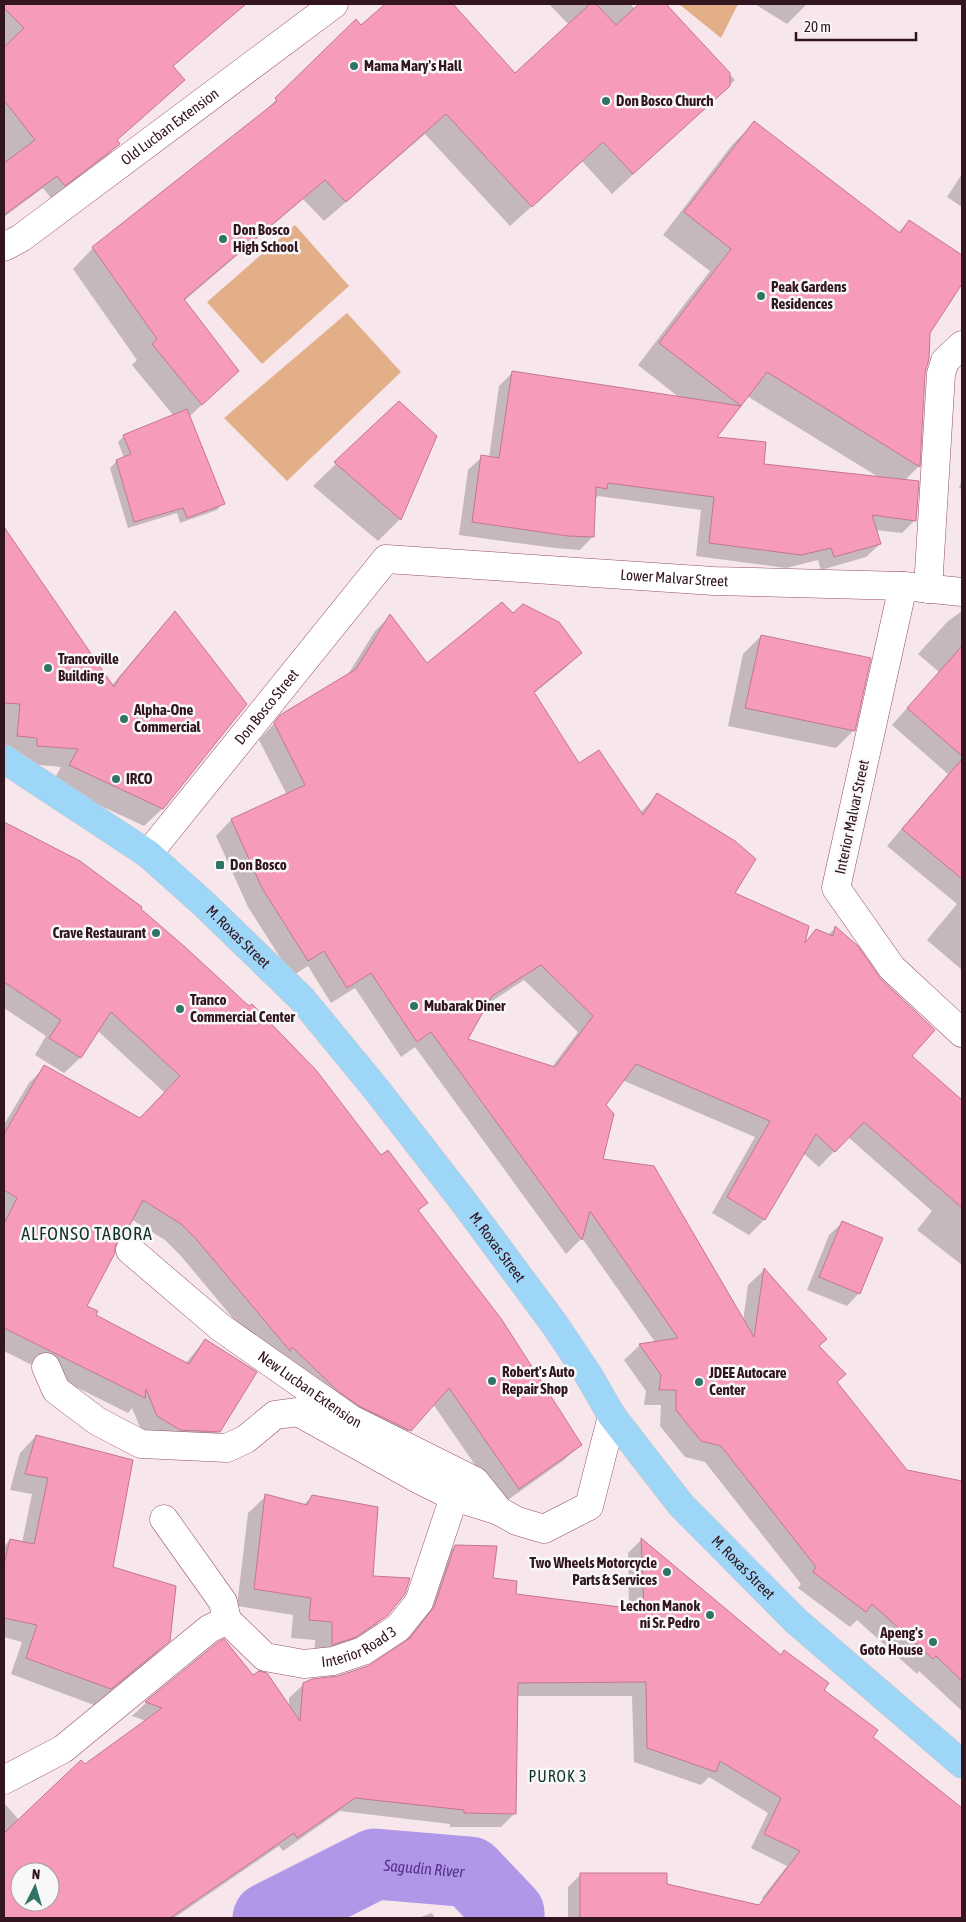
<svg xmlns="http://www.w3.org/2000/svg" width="966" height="1922" font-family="'Asap Condensed',sans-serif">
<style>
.grass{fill:#e3af88}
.shadow{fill:#0003;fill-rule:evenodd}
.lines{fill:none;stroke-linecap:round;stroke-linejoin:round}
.river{stroke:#b097e7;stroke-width:71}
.building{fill:#f79bbb;stroke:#c37691;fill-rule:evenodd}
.minor-casing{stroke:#964e69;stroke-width:29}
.major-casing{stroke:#cec7c9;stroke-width:29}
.minor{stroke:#fff;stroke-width:28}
.major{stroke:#9ed6f7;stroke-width:28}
.poi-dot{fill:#307466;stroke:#f8f8f8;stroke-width:2}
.labels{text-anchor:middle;stroke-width:5;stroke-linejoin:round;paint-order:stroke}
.poi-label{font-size:15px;font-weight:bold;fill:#331520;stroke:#f8f8f8;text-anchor:start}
.street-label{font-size:15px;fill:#331520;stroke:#f8f8f8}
.neighbourhood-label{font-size:16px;letter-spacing:1px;fill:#10302a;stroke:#f8f8f8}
.water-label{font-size:16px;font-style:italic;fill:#56318e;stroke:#f8f8f8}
.quarter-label{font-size:18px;letter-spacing:1px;fill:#10302a;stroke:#f8f8f8}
</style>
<rect width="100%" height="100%" fill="#f7e6eb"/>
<path class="grass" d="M679 4H738L721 38Z
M295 225 349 286 262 364 207 302Z
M347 313 401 372 287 481 224 418Z"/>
<path class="shadow" d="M4 4H222L232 15 172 67 183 80 116 140 119 144 106 157 51 198 43 188 4 217Z
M387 4H451L515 75 569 25 549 4H630L635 9 641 4H664L735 80 612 194 582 161 510 226 425 134 324 221 303 199 184 301 216 391 189 417 223 503 217 510 180 523 177 513 128 528 110 468 117 461 124 458 118 442 124 436 174 416 132 365 137 360 73 269 93 248 258 118 356 20 361 26Z
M755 4H807L787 24Z
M754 123 898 233 909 221 962 257V282L929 332 924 373 919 466 904 481 915 520 902 533 875 530 880 544 866 557 821 570 818 560 786 568 696 556 701 510 598 496 594 500 593 536 580 550 555 548 459 535 468 470 482 457 489 458 499 386 513 372 680 398 638 365 710 271 663 235 732 145ZM747 396 880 478 762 465 715 438Z
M962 174V207L947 197Z
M399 403 436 436 400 519 378 541 313 486Z
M962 479V489L959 488Z
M4 529 112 685 158 631 175 613 245 704 162 809 144 826 52 783 61 767 19 763 4 754Z
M962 611V970L927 940 957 904 887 846 948 774 892 725 939 672 918 654 948 621Z
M513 615 580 653 564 669 533 694 579 765 640 813 657 795 734 893 803 944 817 930 828 935 835 928 910 1056 962 1102V1265L917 1230 932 1211 848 1137 819 1167 803 1153 764 1220 749 1235 712 1213 755 1137 622 1080 604 1105 601 1160 743 1321 748 1285 764 1270 825 1339 818 1346 836 1382 906 1471 962 1483V1711L919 1671 917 1674 857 1620 850 1627 798 1588 801 1584 705 1462 685 1457 660 1426 661 1405H644L646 1391 624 1360 640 1345 655 1342 582 1238 566 1254 415 1047 401 1057 355 988 331 1003 308 966 292 976 248 907 216 836 231 820 287 795 259 740 281 716 347 676 375 631 390 616 427 664ZM524 980 578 1032 552 1067 466 1039 486 1005Z
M761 636 854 730 836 748 728 726 743 654Z
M4 824 79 862 139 909 426 1203 417 1212 580 1445 564 1460 502 1504 433 1404 394 1446 273 1366 181 1256 165 1240 131 1219 115 1243 86 1306 94 1316 185 1364 205 1340 219 1431 203 1447 142 1432 132 1408 128 1413 4 1351V1122L5 1123 29 1083 45 1067 140 1119 165 1093 98 1031 80 1058 64 1073 35 1055 46 1036 4 1008Z
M842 1223 859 1293 847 1306 807 1290 829 1235Z
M36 1436 112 1568 169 1640 153 1657 94 1705 11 1674 22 1642 4 1637V1546L10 1540 22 1543 32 1494 10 1490 20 1453Z
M266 1496 303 1505 312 1497 371 1577 386 1615 368 1634 314 1662 315 1640 291 1638 293 1615 237 1606 248 1513Z
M642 1539 822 1690 871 1737 962 1810V1918H777L772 1911 771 1918H568V1887L581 1874 666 1885 770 1909 762 1898 787 1866 751 1848 768 1813 709 1777 701 1785 634 1762 632 1696H517L515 1813 501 1827H450V1824L340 1811 283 1851 279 1846 174 1918H4V1803L19 1820 84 1766 146 1721 132 1716 146 1703 218 1643 253 1677 289 1707V1698L304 1684 338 1677 369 1667 404 1643 420 1623 441 1560 455 1546 492 1580 514 1595 629 1610 628 1553ZM20 1872H50V1902H20Z
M432 1913 435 1918H418Z"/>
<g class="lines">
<path class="river" id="s1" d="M268 1918 375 1864 470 1872 509 1913V1918"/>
</g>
<path class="building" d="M4 4H246L173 66 185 80 117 140 120 144 65 186 57 176 4 215V163L35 140 4 100V47L24 28 4 8Z
M385 4H453L515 73 590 4H596L616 25 639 4H666L730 73V86L633 174 603 142 532 207 446 114 346 202 325 180 184 299 239 371 202 405 152 344 157 339 92 247 277 101 275 98 356 19 361 25Z
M754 121 900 233 909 220 962 255V284L930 333 929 359 925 373 920 467 767 372 741 406 659 343 731 249 684 212Z
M512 371 741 406 717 437 766 442 764 464 919 481 916 521 872 515 881 544 834 557 831 548 801 555 709 543 714 497 608 483 607 489 596 487 594 537 568 536 472 522 481 455 499 458Z
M399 401 437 436 401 520 334 462Z
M187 409 225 504 187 518 183 508 134 522 116 460 131 454 123 435Z
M4 527 114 687 120 677 175 611 247 704 163 809 69 765 78 749 37 746V738L17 736 20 704 4 703Z
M502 602 513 613 523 604 559 622 582 653 534 692 579 763 599 750 643 815 657 793 735 841 756 859 735 893 809 926 805 943 816 929 833 936 835 926 858 946 881 979 935 1030 912 1056 962 1100V1208L864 1122 835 1152 816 1134 765 1220 727 1197 770 1121 636 1064 606 1105 614 1114 603 1159 654 1166 754 1337 764 1268 827 1339 819 1346 846 1374 837 1382 907 1470 962 1481V1681L936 1656 933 1659 872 1604 866 1612 813 1572 816 1567 721 1446 701 1441 676 1410V1390H659L661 1375 639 1344 678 1338 590 1211 582 1240 431 1032 417 1042 371 973 347 988 324 951 308 961 262 888 231 819 305 785 274 723 280 715 356 669 390 614 427 663ZM541 965 593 1016 555 1067 468 1039 492 996Z
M761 635 871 658 855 731 745 708Z
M962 646V756L907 708Z
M962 759V879L902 829Z
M4 822 80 861 142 907 141 909 185 947 249 1006 252 1004 316 1070 381 1155 388 1150 428 1203 418 1210 502 1320 582 1445 519 1489 449 1388 411 1431 359 1406 338 1391 292 1347 290 1351 197 1240 181 1224 143 1200 124 1236 118 1240 115 1247V1253L87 1306 98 1311 96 1315 189 1364 205 1339 257 1372 220 1432 180 1430 157 1416 146 1389 145 1398 4 1328V1224L17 1198 4 1190V1134L44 1065 140 1118 180 1076 111 1012 81 1058 49 1038 61 1020 4 982Z
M842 1221 883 1238 860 1294 819 1277Z
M36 1435 133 1460 113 1567 176 1586 170 1641 111 1689 26 1658 37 1625 4 1618V1564L10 1539 34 1544 48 1478 25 1474Z
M265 1494 307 1505 312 1495 378 1507 373 1576 410 1578 405 1594 387 1616 356 1637 332 1645V1622L309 1620 311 1598 254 1589Z
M641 1538 781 1655 784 1650 829 1683 824 1690 878 1730 873 1737 962 1808V1918H580V1873H667V1884L759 1905 800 1851 764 1834 781 1798 720 1761 716 1772 647 1748 646 1682 518 1683 516 1814 464 1813V1810L355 1798 297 1838 294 1833 170 1918H4V1833L81 1760 85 1764 162 1708 145 1702 218 1642 224 1639 253 1675 259 1671 267 1673 300 1721 303 1683 312 1679 338 1676 368 1666 410 1638 434 1607 455 1545 497 1546 493 1578 517 1581 516 1594 644 1610ZM20 1872H50V1902H20Z"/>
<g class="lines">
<defs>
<g id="minor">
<path id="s2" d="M4 247 21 238 334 4"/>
<path d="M903 586 836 888 892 968 962 1033"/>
<path d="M928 589 941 374 945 361 962 345"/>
<path id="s3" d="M148 854 386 559 714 581 903 586 962 592"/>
<path id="s4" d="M130 1250 220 1327 351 1419 475 1481 499 1511"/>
<path d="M46 1367 56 1390 97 1421 141 1444 227 1448 246 1439 275 1415 298 1412 420 1480 454 1497"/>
<path d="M164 1519 223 1602 227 1620"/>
<path id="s5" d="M227 1620 265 1657 304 1664 333 1661 363 1651 398 1628 419 1602 454 1497 499 1511 517 1521 544 1529 589 1506 612 1416"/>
<path d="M4 1780 63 1749 209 1629 227 1620"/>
</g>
<g id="major">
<path id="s6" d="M4 759 148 854 204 904 302 999 376 1089 463 1201 555 1325 589 1376 612 1416 681 1505 796 1621 962 1764"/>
</g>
</defs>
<use href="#minor" class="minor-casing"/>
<use href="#major" class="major-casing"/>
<use href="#minor" class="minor"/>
<use href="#major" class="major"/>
</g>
<g class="poi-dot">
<circle cx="354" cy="66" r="5"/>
<circle cx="606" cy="101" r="5"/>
<circle cx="223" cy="239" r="5"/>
<circle cx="761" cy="296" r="5"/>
<circle cx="48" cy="668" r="5"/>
<circle cx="124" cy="719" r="5"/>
<circle cx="116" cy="779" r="5"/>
<rect x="215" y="860" width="10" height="10" rx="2.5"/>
<circle cx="156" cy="933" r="5"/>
<circle cx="414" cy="1006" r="5"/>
<circle cx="180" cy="1009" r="5"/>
<circle cx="492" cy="1381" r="5"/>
<circle cx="699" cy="1382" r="5"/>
<circle cx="667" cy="1572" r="5"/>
<circle cx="710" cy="1615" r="5"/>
<circle cx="933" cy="1642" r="5"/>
</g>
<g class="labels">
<g class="poi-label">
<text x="364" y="71">Mama Mary's Hall</text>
<text x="616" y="106">Don Bosco Church</text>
<text x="233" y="235">Don Bosco<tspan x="233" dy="17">High School</tspan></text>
<text x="771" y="292">Peak Gardens<tspan x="771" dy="17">Residences</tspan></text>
<text x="58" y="664">Trancoville<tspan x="58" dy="17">Building</tspan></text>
<text x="134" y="715">Alpha-One<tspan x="134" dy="17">Commercial</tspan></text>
<text x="126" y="784">IRCO</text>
<text x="230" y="870">Don Bosco</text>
<text x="146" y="938" text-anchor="end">Crave Restaurant</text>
<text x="190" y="1005">Tranco<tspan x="190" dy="17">Commercial Center</tspan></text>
<text x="424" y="1011">Mubarak Diner</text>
<text x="502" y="1377">Robert's Auto<tspan x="502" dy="17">Repair Shop</tspan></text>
<text x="709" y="1378">JDEE Autocare<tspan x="709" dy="17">Center</tspan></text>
<text x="657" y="1568" text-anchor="end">Two Wheels Motorcycle<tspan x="657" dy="17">Parts &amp; Services</tspan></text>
<text x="700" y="1611" text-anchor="end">Lechon Manok<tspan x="700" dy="17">ni Sr. Pedro</tspan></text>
<text x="923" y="1638" text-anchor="end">Apeng's<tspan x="923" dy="17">Goto House</tspan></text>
</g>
<g class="street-label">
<text dy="5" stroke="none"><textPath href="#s2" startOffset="205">Old Lucban Extension</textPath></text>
<text dy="5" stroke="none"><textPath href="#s3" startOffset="668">Lower Malvar Street</textPath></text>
<text dy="5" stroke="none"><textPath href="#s3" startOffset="189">Don Bosco Street</textPath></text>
<text transform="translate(852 817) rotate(-78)" y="5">Interior Malvar Street</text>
<text dy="5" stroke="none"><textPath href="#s6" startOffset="295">M. Roxas Street</textPath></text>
<text dy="5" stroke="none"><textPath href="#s6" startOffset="700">M. Roxas Street</textPath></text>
<text dy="5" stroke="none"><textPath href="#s4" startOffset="228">New Lucban Extension</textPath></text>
<text dy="5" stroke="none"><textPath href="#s6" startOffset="1105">M. Roxas Street</textPath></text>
<text dy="5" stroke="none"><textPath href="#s5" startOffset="151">Interior Road 3</textPath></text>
</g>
<g class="neighbourhood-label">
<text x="558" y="1782">PUROK 3</text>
</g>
<g class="water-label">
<text dy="6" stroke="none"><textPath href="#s1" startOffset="169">Sagudin River</textPath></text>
</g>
<g class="quarter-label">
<text x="87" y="1240">ALFONSO TABORA</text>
</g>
</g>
<rect width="966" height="1922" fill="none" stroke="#331520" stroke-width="10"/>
<g transform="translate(35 1887) rotate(5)"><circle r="24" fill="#f8f8f8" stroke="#a99da2"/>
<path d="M0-4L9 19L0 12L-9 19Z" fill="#307466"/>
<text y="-8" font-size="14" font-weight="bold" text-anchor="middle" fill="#331520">N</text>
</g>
<path d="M796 32v8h120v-8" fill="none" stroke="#331520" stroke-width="2.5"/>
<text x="804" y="32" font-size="15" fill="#331520" stroke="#f8f8f8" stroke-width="4" paint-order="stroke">20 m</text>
</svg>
